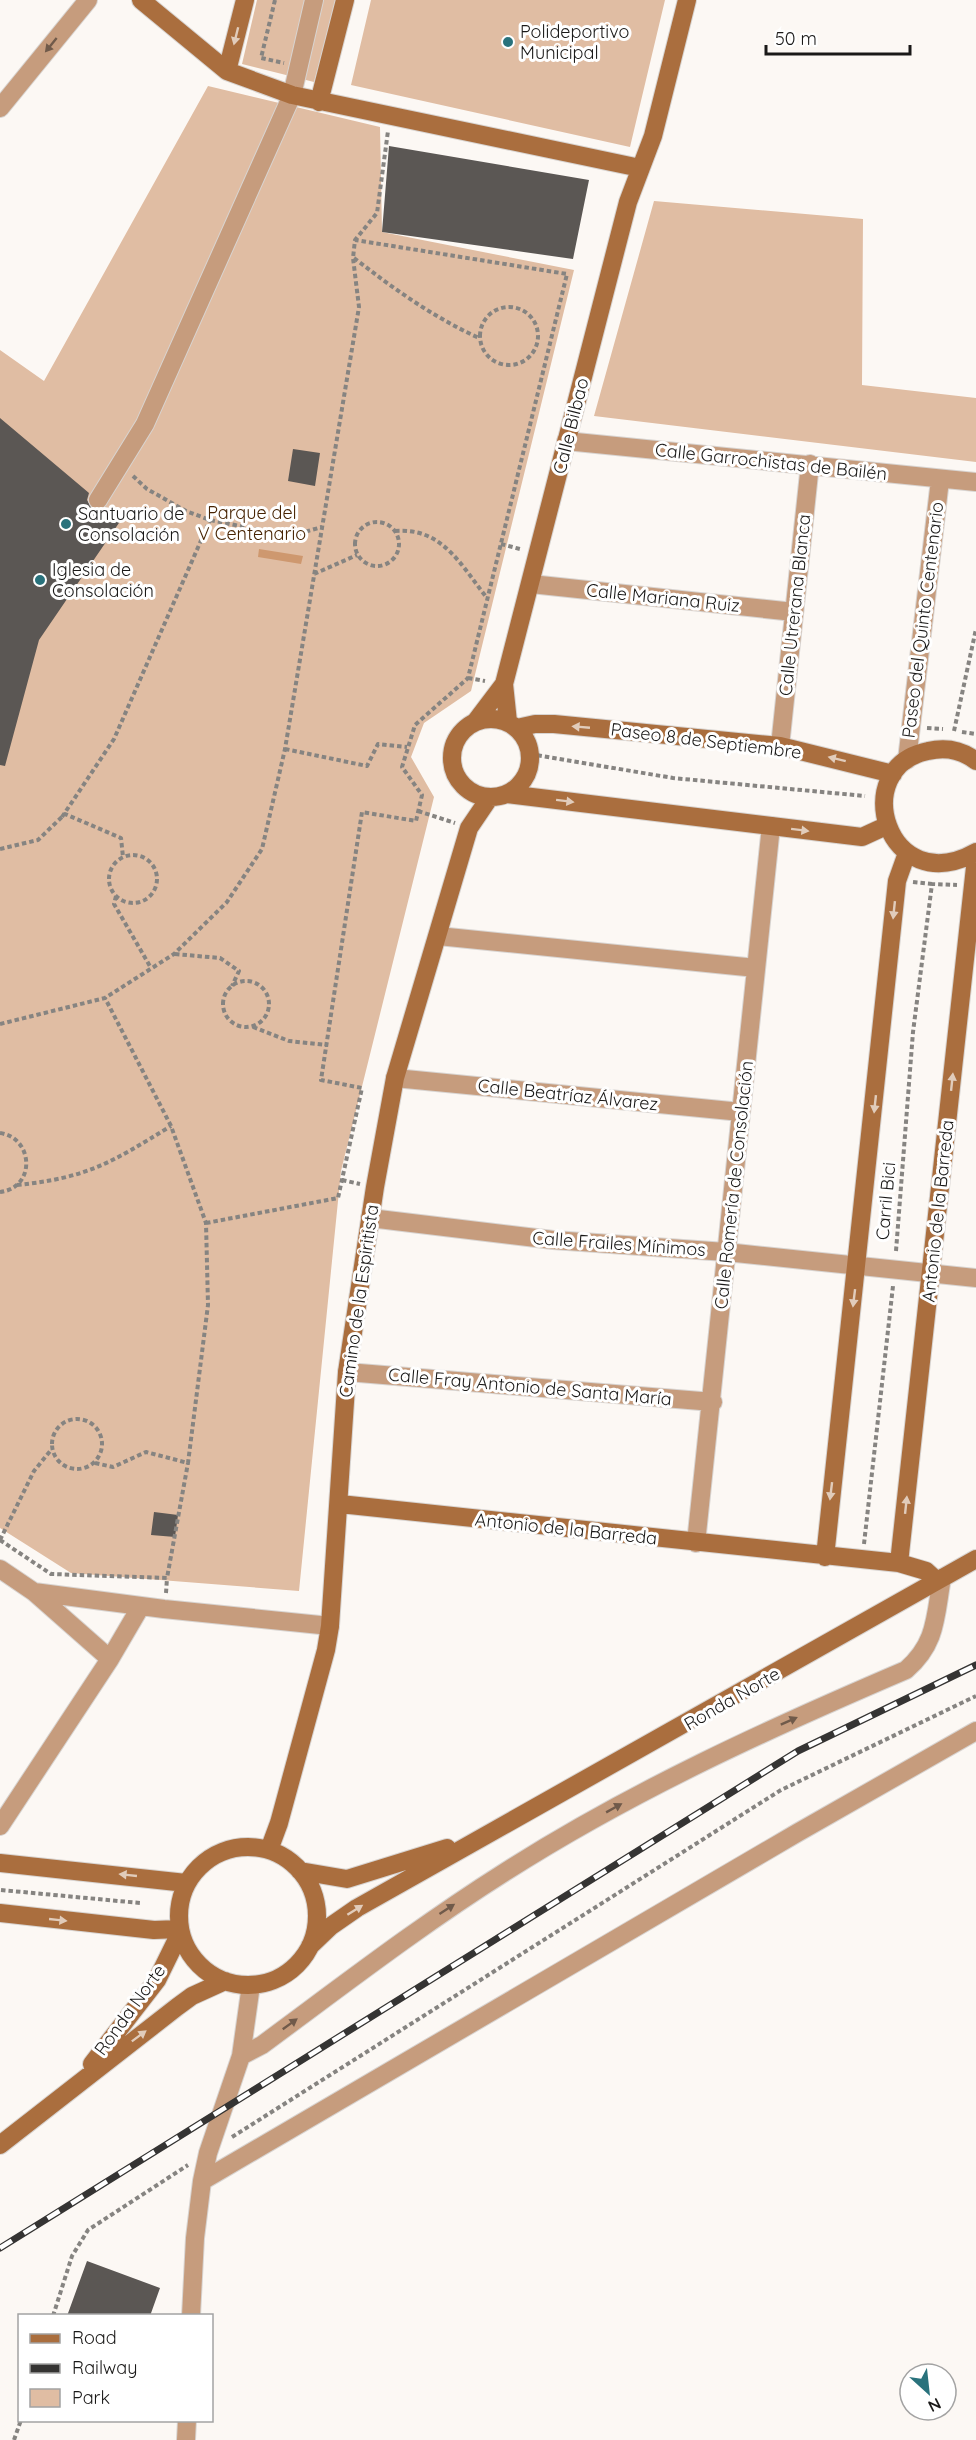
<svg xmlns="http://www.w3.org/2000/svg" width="976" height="2440" font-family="Quicksand,sans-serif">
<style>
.green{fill:#e0bda3}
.water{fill:#ce986f}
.building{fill:#5b5754}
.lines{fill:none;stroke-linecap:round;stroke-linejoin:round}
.street-casing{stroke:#d8d4d1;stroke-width:20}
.secondary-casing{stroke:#d8d4d1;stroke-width:20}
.path{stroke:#868481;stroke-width:4;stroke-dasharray:4.5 3;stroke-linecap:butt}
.street{stroke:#c69c7d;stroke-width:18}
.secondary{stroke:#aa6e3e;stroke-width:18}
.rail-casing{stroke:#353433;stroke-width:7}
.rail{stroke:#fff;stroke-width:4.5;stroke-dasharray:14;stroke-linecap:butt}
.oneway{fill:#e1ccbb}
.oneway2{fill:#705a4a}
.poi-dot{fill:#29727c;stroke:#fff;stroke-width:2}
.labels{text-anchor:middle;stroke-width:6;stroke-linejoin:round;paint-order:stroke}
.poi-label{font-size:18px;fill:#1a1918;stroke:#fff;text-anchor:start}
.street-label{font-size:18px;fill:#1a1918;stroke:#fff}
.park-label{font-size:18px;fill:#472302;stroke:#fff}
</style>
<rect width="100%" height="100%" fill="#fcf8f4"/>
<path class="green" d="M257 0H337L314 82 242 64Z
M371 0H665L630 147 351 85Z
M208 86 380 127 382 232 574 270 471 691 424 723 411 757 434 797 341 1171 299 1591 71 1573 0 1528V350L44 381Z
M654 201 863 219 862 385 976 398V462L594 416Z"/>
<path class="water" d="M259 549 303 556 301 564 258 557Z"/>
<path class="building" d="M389 146 589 180 573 259 382 232Z
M0 418 89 493 87 500 92 509 98 511 106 507 121 520 39 640 5 766 0 765Z
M293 449 320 453 315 486 288 481Z
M154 1512 178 1515 175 1537 151 1535Z
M87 2261 160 2288 150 2316H67Z"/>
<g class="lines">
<defs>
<path id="street" d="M0 108 88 0
M566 441 976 482
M98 500 145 424 292 95 314 0
M531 584 794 612
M780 746 810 464
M907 760 940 480
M438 936 756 968
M395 1078 741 1112
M370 1218 553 1240 726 1252 976 1278
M347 1372 713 1402
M696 1543 771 826
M0 1569 34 1592 110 1659
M34 1592 164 1609 330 1626
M0 1826 110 1659 141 1606
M241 2056 262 2045C342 1986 421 1925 505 1872 632 1791 768 1729 906 1670 937 1643 935 1617 942 1578
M202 2181 797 1833 976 1731
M191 2316 195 2238 202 2181 208 2153 241 2056 251 1985
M186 2440 187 2420"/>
<path id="secondary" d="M141 0 227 71 292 95 640 168
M227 71 245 0
M319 102 345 0
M452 758a39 39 0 1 1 78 0a39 39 0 1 1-78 0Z
M476 721 504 684
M508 722 504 684 628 202 653 136 687 0
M517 728 535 724H554L780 746 893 774
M976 761C962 750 945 747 928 751 847 767 887 902 976 852
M507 794 862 837 886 826
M340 1504 899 1563 926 1571 937 1581
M825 1557 897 881 907 853
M899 1563 976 858
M179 1916a69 69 0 1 1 138 0a69 69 0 1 1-138 0Z
M269 1850 279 1823 326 1650 330 1626 347 1372 375 1187 395 1078 469 828 490 797
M0 1863 186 1883
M300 1871 347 1879 447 1848
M0 1913 154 1930 179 1929
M310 1946 331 1926 357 1908 976 1559
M92 2064 157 1980 180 1933
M0 2145 177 2007 192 1996 225 1981"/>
</defs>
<use href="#street" class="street-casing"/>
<use href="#secondary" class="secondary-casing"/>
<path class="path" d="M275 0 261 58 284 63
M354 258C394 289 433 317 479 338
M480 336a29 29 0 1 1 58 0a29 29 0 1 1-58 0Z
M133 476 147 489 186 511 210 520 290 536 322 527
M355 544a22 22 0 1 1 44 0a22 22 0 1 1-44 0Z
M395 531C442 527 461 565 487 598
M501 544 520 549
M314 574 357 555
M468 678 485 681
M927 728 943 729
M954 731 976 629
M962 732 976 734
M285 749 367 766 378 744 407 747
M530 754 673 778 865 796
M418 811 455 823
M62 817 114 739 210 520
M0 849 38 840 65 814 121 838 123 857
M109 879a24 24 0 1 1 48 0a24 24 0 1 1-48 0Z
M913 882 932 884
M116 896 114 904 151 968
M175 954 220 958 239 971 232 986
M223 1004a23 23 0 1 1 46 0a23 23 0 1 1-46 0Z
M0 1024 105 998 174 954 227 902 262 849 285 749 359 307 353 258 355 240 377 213 388 131
M253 1027 289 1041 326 1045
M0 1133C34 1138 36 1188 0 1192
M342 1180 360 1184
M17 1185C88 1178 112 1162 171 1126
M206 1223 338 1198 362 1088 321 1080 362 812 416 821 422 795 402 767 415 725 468 678 567 274 355 240
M896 1251 913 1032 932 884 957 885
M52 1444a25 25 0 1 1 50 0a25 25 0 1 1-50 0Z
M95 1463 113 1467 146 1452 188 1463 208 1305 206 1223 171 1126 105 998
M0 1540 51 1574 167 1578 188 1463
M0 1540 34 1471 51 1450
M864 1544 893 1286
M166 1593 167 1578
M1 1890 140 1903
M232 2137 781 1790 976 1696
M53 2316 72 2256 88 2230 188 2165
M14 2440 21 2420"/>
<use href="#street" class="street"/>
<use href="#secondary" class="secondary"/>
<defs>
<path id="rail" d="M0 2248 798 1751 976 1665"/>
</defs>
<use href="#rail" class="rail-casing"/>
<use href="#rail" class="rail"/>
</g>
<defs><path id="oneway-solid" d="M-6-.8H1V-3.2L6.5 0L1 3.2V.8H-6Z" transform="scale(1.5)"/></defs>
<g class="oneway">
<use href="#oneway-solid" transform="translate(236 36) rotate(104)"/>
<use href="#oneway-solid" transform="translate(581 727) rotate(-175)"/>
<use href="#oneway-solid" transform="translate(837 759) rotate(-166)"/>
<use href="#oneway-solid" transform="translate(565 801) rotate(7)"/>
<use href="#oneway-solid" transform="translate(800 830) rotate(7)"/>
<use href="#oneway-solid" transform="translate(894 910) rotate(96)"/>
<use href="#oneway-solid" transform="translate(952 1082) rotate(-84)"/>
<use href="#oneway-solid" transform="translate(875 1104) rotate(96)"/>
<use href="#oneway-solid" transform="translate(854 1298) rotate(97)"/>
<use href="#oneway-solid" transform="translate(831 1491) rotate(97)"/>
<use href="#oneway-solid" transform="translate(906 1505) rotate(-84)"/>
<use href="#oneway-solid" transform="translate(128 1875) rotate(-174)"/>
<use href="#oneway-solid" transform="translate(355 1910) rotate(-32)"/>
<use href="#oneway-solid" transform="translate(58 1920) rotate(6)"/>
<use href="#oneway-solid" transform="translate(139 2036) rotate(-37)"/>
</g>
<g class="oneway2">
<use href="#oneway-solid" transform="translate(51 45) rotate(129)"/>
<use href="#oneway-solid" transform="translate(789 1721) rotate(-24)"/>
<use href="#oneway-solid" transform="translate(614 1808) rotate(-29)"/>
<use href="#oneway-solid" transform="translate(447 1909) rotate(-33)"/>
<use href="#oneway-solid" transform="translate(290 2024) rotate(-36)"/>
</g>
<g class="poi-dot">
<circle cx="508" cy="42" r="6"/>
<circle cx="66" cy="524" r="6"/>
<circle cx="40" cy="580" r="6"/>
</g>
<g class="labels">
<g class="poi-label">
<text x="520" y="38">Polideportivo<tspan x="520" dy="21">Municipal</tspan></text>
<text x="78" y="520">Santuario de<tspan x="78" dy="21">Consolación</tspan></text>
<text x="52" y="576">Iglesia de<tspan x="52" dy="21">Consolación</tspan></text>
</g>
<g class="street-label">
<text transform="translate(571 426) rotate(-76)" y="6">Calle Bilbao</text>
<text transform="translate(771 462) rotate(6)" y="6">Calle Garrochistas de Bailén</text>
<text transform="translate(663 598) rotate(6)" y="6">Calle Mariana Ruiz</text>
<text transform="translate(795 605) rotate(-84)" y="6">Calle Utrerana Blanca</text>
<text transform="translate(923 620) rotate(-83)" y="6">Paseo del Quinto Centenario</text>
<text transform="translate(706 741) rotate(7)" y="6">Paseo 8 de Septiembre</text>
<text transform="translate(568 1095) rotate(6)" y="6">Calle Beatríaz Álvarez</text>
<text transform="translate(734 1185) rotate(-84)" y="6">Calle Romería de Consolación</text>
<text transform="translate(886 1201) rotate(-85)" y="6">Carril Bici</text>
<text transform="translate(938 1211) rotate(-84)" y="6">Antonio de la Barreda</text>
<text transform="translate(619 1244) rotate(4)" y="6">Calle Frailes Mínimos</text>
<text transform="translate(359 1301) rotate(-82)" y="6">Camino de la Espiritista</text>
<text transform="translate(530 1387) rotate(5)" y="6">Calle Fray Antonio de Santa María</text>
<text transform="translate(566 1529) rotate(6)" y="6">Antonio de la Barreda</text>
<text transform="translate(732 1699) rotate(-30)" y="6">Ronda Norte</text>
<text transform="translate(130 2010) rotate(-54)" y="6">Ronda Norte</text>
</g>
<g class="park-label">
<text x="252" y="519">Parque del<tspan x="252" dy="21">V Centenario</tspan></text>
</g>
</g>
<rect x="18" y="2314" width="195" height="108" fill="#ffffff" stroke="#a3a3a3" stroke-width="1.5"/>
<rect x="30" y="2334" width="30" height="9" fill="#aa6e3e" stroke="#a3a3a3" stroke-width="1.5"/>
<text x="72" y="2344" font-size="18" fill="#1a1918">Road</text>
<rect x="30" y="2364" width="30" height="9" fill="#353433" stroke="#a3a3a3" stroke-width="1.5"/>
<text x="72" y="2374" font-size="18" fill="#1a1918">Railway</text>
<rect x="30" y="2389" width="30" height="18" fill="#e0bda3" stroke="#a3a3a3" stroke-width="1.5"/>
<text x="72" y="2404" font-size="18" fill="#1a1918">Park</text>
<g transform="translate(928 2392) rotate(153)"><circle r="28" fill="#ffffff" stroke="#a3a3a3" stroke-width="1.5"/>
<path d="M0-4.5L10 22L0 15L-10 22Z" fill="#29727c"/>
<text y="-9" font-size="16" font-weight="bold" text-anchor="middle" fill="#1a1918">N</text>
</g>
<path d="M766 45v9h144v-9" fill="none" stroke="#1a1918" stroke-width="3"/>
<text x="775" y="45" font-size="18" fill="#1a1918" stroke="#ffffff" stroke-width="4.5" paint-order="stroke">50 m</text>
</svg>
